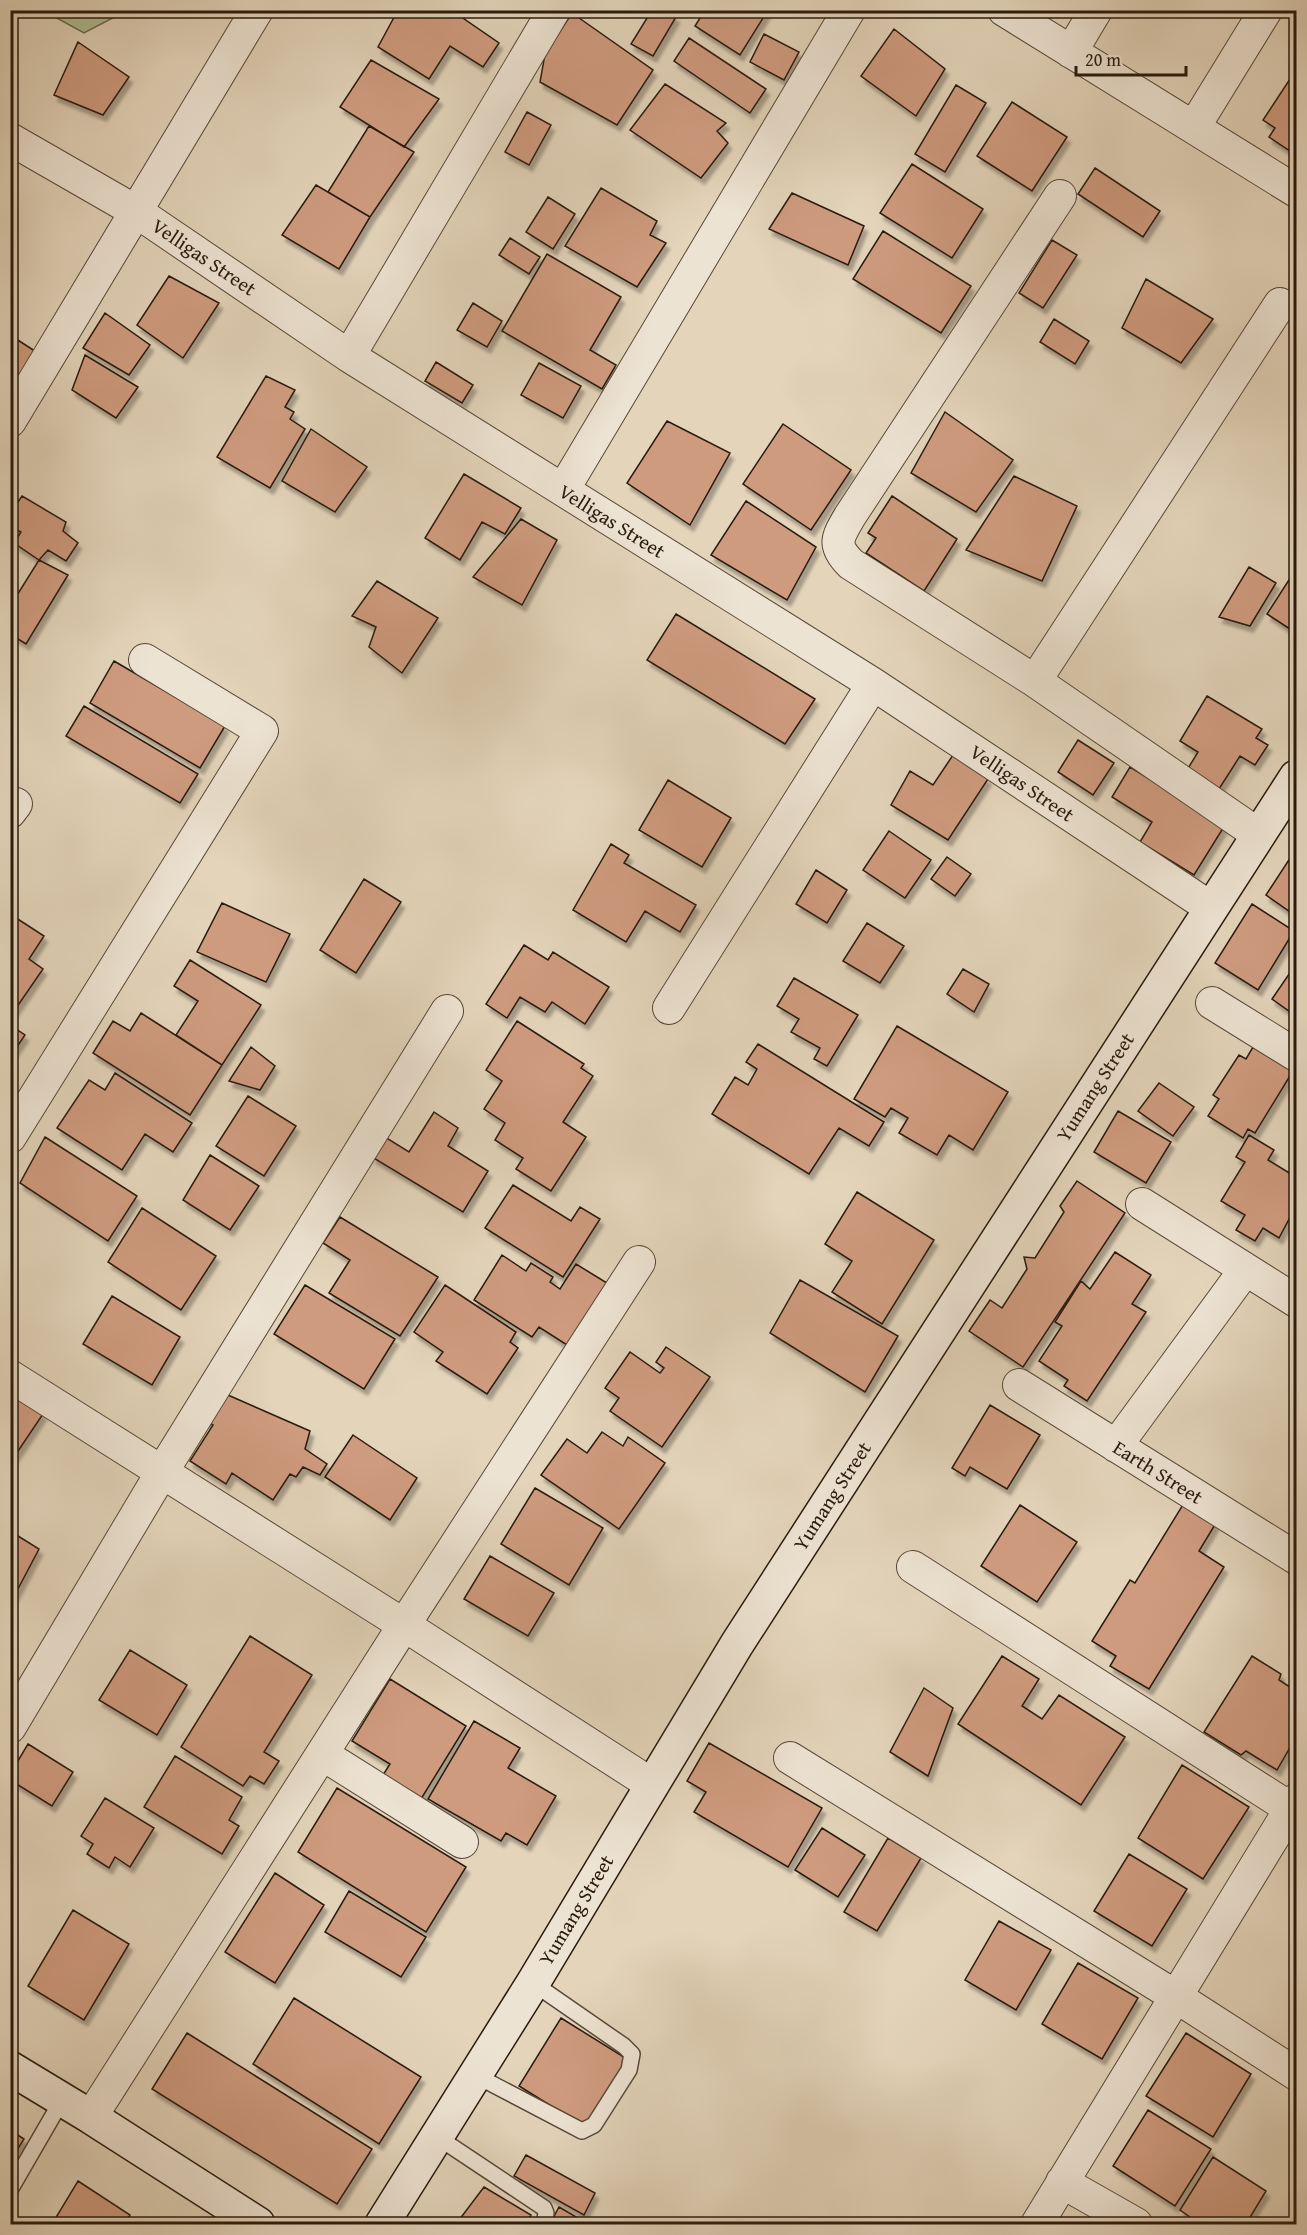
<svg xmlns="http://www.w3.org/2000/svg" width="1307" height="2235" font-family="'Gentium Book Plus',serif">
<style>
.green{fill:#b0bd92;stroke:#6c6c50;stroke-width:1.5}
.building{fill:#cf9b7f;stroke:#291a0e;stroke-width:1.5;filter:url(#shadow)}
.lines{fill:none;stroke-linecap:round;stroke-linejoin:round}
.service-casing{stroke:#584839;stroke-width:18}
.minor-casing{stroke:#584839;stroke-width:34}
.secondary-casing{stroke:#291a0e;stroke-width:36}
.service{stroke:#ede3d2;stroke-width:15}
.minor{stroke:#ede3d2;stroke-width:32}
.secondary{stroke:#ede3d2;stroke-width:33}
.labels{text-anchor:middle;stroke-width:4.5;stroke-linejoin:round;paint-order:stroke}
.street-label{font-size:20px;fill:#291a0e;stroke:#ede3d2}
</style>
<defs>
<filter id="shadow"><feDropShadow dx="3.5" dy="6" stdDeviation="1.5" flood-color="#0004"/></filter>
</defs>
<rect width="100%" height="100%" fill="#e3d4ba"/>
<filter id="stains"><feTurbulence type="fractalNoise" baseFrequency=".00333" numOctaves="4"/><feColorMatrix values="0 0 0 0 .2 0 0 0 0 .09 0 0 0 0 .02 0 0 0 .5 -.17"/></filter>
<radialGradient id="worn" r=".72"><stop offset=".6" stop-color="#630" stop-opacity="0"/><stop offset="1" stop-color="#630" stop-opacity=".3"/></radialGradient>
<path class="green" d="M44 11H126L84 33Z"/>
<path class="building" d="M398 10H451L499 43 483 67 450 46 429 79 378 47Z
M652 10H665L676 17 653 56 631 44Z
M705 10H768L740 55 695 26Z
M572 13 653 70 617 125 540 82 545 54Z
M894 29 945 69 916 116 861 76Z
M764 34 799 52 784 80 750 62Z
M689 38 766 89 750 113 674 61Z
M78 42 129 77 103 115 54 95Z
M371 60 439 99 404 147 340 107Z
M1290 79 1296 83V155L1269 137 1275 128 1263 120Z
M665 84 726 123 717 131 728 143 701 178 630 130Z
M956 85 986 103 945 172 915 154Z
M1012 102 1067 137 1032 191 977 156Z
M527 112 551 125 529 165 505 152Z
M369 126 414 152 370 217 328 192Z
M912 164 983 209 952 258 880 213Z
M1095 168 1160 211 1143 237 1078 194Z
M316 185 370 217 339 269 282 235Z
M601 188 657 221 650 235 666 243 637 287 565 246Z
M792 193 864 226 848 265 769 229Z
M548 197 575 214 553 249 526 232Z
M883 231 971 286 941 333 853 279Z
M510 238 540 257 529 274 499 255Z
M1052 240 1077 255 1043 308 1019 293Z
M547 254 621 297 590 350 616 365 602 389 502 331Z
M169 276 219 303 183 358 137 325Z
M1146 279 1213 319 1181 363 1122 328Z
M473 303 502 321 487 347 457 330Z
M105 313 150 345 129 375 83 348Z
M1054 319 1089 341 1075 364 1040 342Z
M10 335 41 355 10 392Z
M85 355 138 387 116 418 72 390Z
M436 362 473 385 462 403 425 381Z
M539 363 581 386 563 418 521 395Z
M266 376 295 390 285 407 294 412 290 419 305 429 270 488 217 457Z
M945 412 1013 460 976 512 911 473Z
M667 421 730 453 690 525 627 483Z
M783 424 851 470 811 530 743 484Z
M311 429 367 467 335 512 282 481Z
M464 474 521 508 505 534 482 522 460 560 425 538Z
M1014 476 1077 506 1042 581 966 550Z
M22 496 66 522 63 531 78 543 66 561 48 550 39 560 14 543 21 532 10 526V514Z
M892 496 957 539 924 591 866 553 876 538 868 533Z
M746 501 816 547 787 600 711 555Z
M521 519 557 540 522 605 473 577Z
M39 560 68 575 26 644 10 634V598L14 600Z
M1249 567 1276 583 1250 626 1219 617Z
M1296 569V633L1267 614Z
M377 581 438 618 402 673 369 647 376 627 352 616Z
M676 614 815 699 785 744 647 660Z
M114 661 225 726 200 768 90 703Z
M1207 696 1262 729 1256 738 1268 745 1255 765 1240 756 1219 789 1187 770 1198 752 1180 741Z
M84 706 198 774 180 803 66 736Z
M1078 740 1114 763 1093 795 1058 772Z
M953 755 988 779 948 840 891 805 910 771 933 785Z
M1130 767 1225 825 1194 875 1140 842 1152 822 1112 797Z
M668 780 731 818 702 867 639 830Z
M889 831 931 860 905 898 863 870Z
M611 844 629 855 624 863 696 905 680 932 645 911 626 942 573 910Z
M1296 849V916L1266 895Z
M947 857 971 874 955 896 931 879Z
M816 870 847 890 827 923 796 904Z
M364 879 401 902 356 973 320 950Z
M222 903 290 934 266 982 197 952Z
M1252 904 1294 931 1258 990 1215 963Z
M10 914 44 936 29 959 43 969 12 1014 10 1013Z
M867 923 904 946 880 983 843 961Z
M524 945 548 960 553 952 609 987 585 1024 552 1002 545 1012 520 997 507 1018 486 1004Z
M190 960 261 1005 222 1065 176 1035 198 1001 174 986Z
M1296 964V1016L1272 999Z
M963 969 989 984 974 1012 947 994Z
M794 978 858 1015 827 1066 814 1059 820 1048 791 1032 799 1019 777 1006Z
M141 1013 222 1065 190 1115 93 1053 113 1021 130 1031Z
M517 1021 584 1064 581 1068 593 1076 563 1122 586 1137 551 1191 516 1169 523 1158 495 1140 505 1123 484 1109 502 1081 486 1070Z
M10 1025 25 1035 10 1057Z
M897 1026 1008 1092 973 1150 949 1135 937 1155 899 1133 908 1118 891 1108 885 1117 854 1099Z
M758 1044 884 1122 869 1146 839 1128 809 1174 712 1114 735 1077 748 1085 757 1069 746 1062Z
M251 1047 275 1066 260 1090 229 1081Z
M1253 1047 1293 1071 1255 1133 1248 1129 1243 1138 1208 1116 1219 1099 1213 1095 1239 1055 1246 1059Z
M115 1073 192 1123 173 1152 145 1134 122 1170 57 1128 89 1080 105 1090Z
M1159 1083 1194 1107 1173 1136 1138 1111Z
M248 1096 296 1126 264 1176 216 1146Z
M1118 1111 1171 1142 1146 1183 1094 1152Z
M434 1112 458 1128 448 1146 488 1171 463 1212 372 1157 385 1137 409 1152Z
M1249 1135 1274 1150 1268 1160 1296 1177V1206L1279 1238 1263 1228 1255 1241 1236 1230 1245 1215 1221 1201 1245 1162 1236 1157Z
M45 1137 137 1196 108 1241 20 1183Z
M210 1155 259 1186 230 1230 183 1200Z
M1077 1181 1125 1213 1023 1367 969 1331 990 1300 1002 1308 1027 1269 1024 1257 1035 1258 1064 1212 1060 1206Z
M513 1185 571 1221 580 1207 600 1219 563 1277 485 1228Z
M857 1192 934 1240 882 1324 832 1292 852 1261 825 1244Z
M142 1208 216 1256 181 1310 108 1262Z
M340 1217 438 1277 400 1336 329 1293 350 1260 323 1243Z
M1115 1252 1151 1275 1132 1304 1146 1312 1087 1401 1064 1386 1068 1380 1039 1361 1062 1326 1055 1322 1081 1281 1090 1289Z
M502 1255 526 1271 531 1263 553 1277 550 1282 560 1289 576 1264 607 1283 567 1345 539 1327 532 1337 474 1300Z
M800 1280 898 1336 865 1392 770 1333Z
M305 1285 395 1339 364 1389 274 1334Z
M445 1285 516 1332 510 1342 518 1348 487 1394 436 1361 443 1352 414 1332Z
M112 1296 180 1337 152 1385 83 1344Z
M666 1347 710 1377 662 1447 610 1411 619 1398 605 1388 630 1352 660 1373 664 1368 656 1362Z
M221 1392 310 1431 305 1449 327 1464 320 1475 303 1467 296 1477 290 1474 273 1500 232 1473 226 1484 190 1461 213 1425 204 1419Z
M10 1393 43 1414 10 1463Z
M990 1405 1040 1435 1007 1489 970 1467 965 1476 952 1468Z
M602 1432 623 1446 628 1437 665 1463 619 1529 541 1475 567 1439 587 1453Z
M353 1435 417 1478 390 1520 325 1477Z
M535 1488 603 1528 569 1585 501 1544Z
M1184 1503 1216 1523 1199 1551 1224 1567 1149 1689 1110 1666 1116 1656 1092 1641 1130 1580 1135 1583Z
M1020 1505 1077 1542 1037 1602 981 1566Z
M10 1531 39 1549 10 1604Z
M490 1556 554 1593 528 1636 464 1599Z
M250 1636 312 1675 264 1752 279 1761 264 1784 250 1776 243 1786 181 1747Z
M130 1650 187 1685 157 1735 99 1700Z
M1002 1656 1039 1679 1022 1706 1042 1719 1059 1695 1125 1737 1081 1805 958 1724Z
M1252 1656 1281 1674 1279 1680 1296 1691V1737L1277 1770 1246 1751 1241 1755 1204 1732Z
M390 1679 466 1726 421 1799 383 1775 390 1764 352 1741Z
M924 1688 953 1708 928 1776 890 1752Z
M474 1721 520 1748 508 1768 556 1796 527 1845 506 1833 501 1841 428 1799Z
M709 1743 822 1808 788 1867 694 1812 706 1792 687 1781Z
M28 1744 73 1772 52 1806 10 1780V1774Z
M175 1756 242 1797 229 1820 239 1826 222 1854 144 1807Z
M1182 1765 1249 1807 1203 1879 1138 1838Z
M337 1788 466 1867 426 1932 298 1852Z
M105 1798 154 1828 130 1867 115 1857 109 1868 87 1854 93 1844 81 1836Z
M822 1828 865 1855 838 1897 795 1870Z
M888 1838 921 1858 877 1931 844 1912Z
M1129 1854 1187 1889 1152 1946 1094 1911Z
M275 1873 324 1905 275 1983 225 1952Z
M349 1891 426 1937 401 1977 325 1932Z
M73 1910 129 1944 84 2020 28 1986Z
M999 1921 1051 1950 1016 2010 965 1980Z
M1078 1963 1138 1998 1102 2059 1042 2024Z
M294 1998 421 2077 379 2144 253 2064Z
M561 2018 627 2059 585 2127 519 2086Z
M187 2033 372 2149 337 2204 152 2089Z
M1186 2033 1251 2074 1213 2137 1146 2096Z
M1148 2110 1211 2149 1175 2206 1113 2166Z
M10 2130 24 2139 10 2161Z
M526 2155 595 2193 584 2215 514 2176Z
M1213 2157 1266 2191 1246 2224H1200L1180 2210Z
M78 2181 130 2215 124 2224H52Z
M484 2187 531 2215 525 2224H456Z
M559 2207 578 2218 575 2224H550Z"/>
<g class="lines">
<defs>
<path id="service" d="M475 2075 582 2131 594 2125 629 2070 632 2054 624 2046 533 1983
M436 2136 544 2208 546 2213 544 2224
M10 2190 62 2100"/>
<path id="minor" d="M1004 10 1296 191
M1071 52 1096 10
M1194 127 1266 10
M10 139 137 212 349 356 873 684 1211 908
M1060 196 850 516C837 538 832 545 851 564L1035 681 1259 835
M349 356 554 10
M10 421 257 10
M563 490 849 10
M1035 681 1280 304
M10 812 16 804
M1212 1003 1296 1055
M669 1008 873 684
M10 1137 262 731 145 660
M1142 1204 1296 1301
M10 1376 404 1625 651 1784
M1019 1385 1296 1558
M1116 1446 1245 1270
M913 1567 1296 1812
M10 1727 162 1472 447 1011
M322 1754 462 1842
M790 1758 1175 1996 1296 2074
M91 2117 404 1625 639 1262
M1062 2182 1136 2224
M1037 2224 1296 1800"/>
<path id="secondary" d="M10 2068 91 2117 258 2224
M382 2224 533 1983 737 1644 1296 777"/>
</defs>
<use href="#service" class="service-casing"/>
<use href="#minor" class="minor-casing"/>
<use href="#secondary" class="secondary-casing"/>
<use href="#service" class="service"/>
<use href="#minor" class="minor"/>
<use href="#secondary" class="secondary"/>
</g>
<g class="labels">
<g class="street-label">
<text transform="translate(204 257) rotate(34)" y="7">Velligas Street</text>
<text transform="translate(612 521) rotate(32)" y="7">Velligas Street</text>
<text transform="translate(1022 783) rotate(34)" y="7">Velligas Street</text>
<text transform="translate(1095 1087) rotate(-57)" y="7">Yumang Street</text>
<text transform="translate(1158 1472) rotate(32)" y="7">Earth Street</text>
<text transform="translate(832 1496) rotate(-57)" y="7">Yumang Street</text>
<text transform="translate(576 1910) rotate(-59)" y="7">Yumang Street</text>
</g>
</g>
<rect width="1307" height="2235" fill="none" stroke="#e3d4ba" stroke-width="36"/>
<rect x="12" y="12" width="1283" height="2211" fill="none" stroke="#291a0e" stroke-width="3"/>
<rect x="18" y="18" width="1271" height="2199" fill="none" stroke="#291a0e" stroke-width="1.5"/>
<path d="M1076 66v9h110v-9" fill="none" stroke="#291a0e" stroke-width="3"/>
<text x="1085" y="66" font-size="18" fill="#291a0e" stroke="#ede3d2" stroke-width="4.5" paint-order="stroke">20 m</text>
<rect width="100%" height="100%" filter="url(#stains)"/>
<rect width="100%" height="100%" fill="url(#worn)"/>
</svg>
